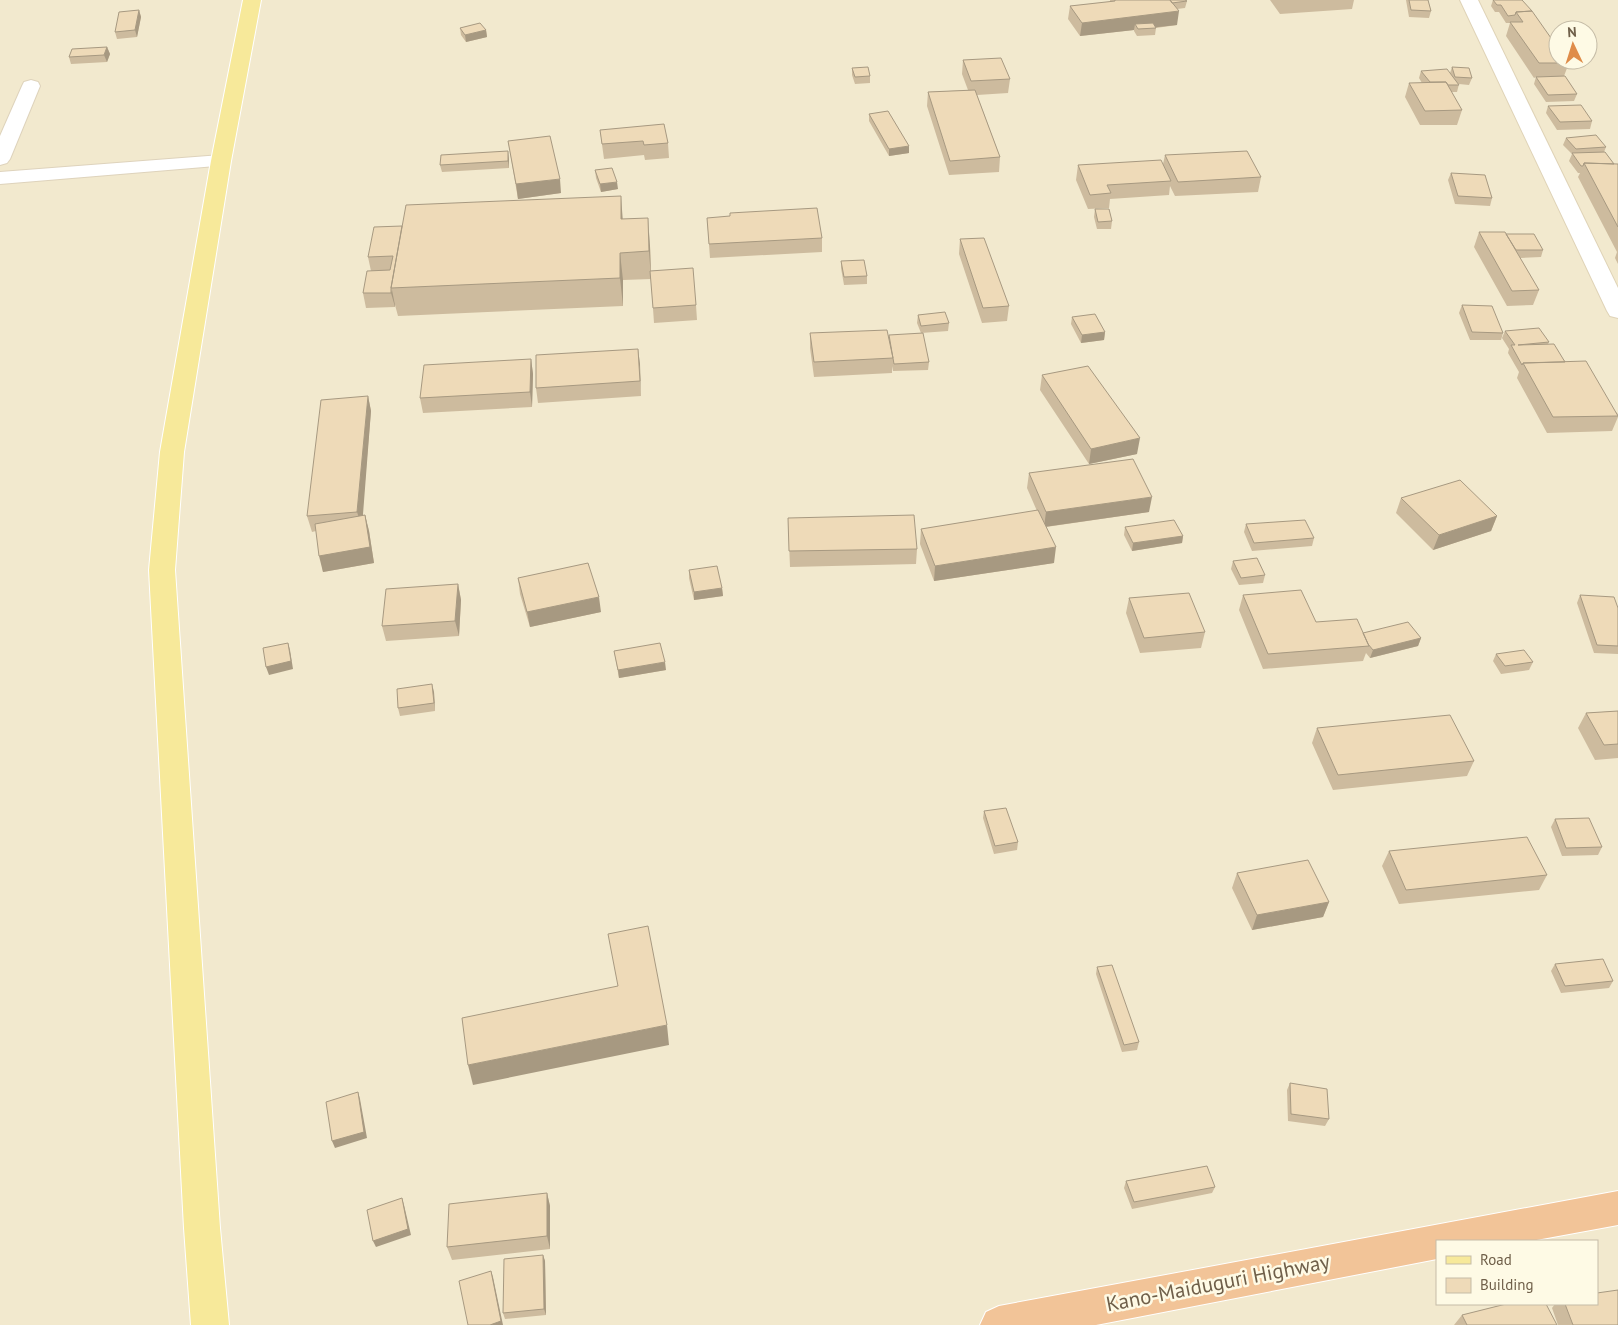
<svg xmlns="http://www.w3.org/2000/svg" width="1618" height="1325" font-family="'PT Sans',sans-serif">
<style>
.residential{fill:#f2e9ce;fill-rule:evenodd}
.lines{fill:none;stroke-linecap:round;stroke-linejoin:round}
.street-casing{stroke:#ded3bc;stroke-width:2}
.secondary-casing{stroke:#dfd3b7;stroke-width:2}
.primary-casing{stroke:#fff;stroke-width:2}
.highway-casing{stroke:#fff;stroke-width:2}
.street{fill:#fff;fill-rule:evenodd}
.secondary{fill:#fff;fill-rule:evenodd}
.primary{fill:#f7e99a;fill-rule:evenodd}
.highway{fill:#f2c498;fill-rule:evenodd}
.wall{fill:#cdbb9e}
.shaded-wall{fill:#a79981}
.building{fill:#eedab8;stroke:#a79981}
.labels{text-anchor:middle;stroke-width:5;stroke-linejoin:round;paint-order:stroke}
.near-street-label{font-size:21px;fill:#6f5f49;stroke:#fefae5}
</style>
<rect width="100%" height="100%" fill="#faf6df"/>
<path class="residential" d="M0 0H1618V1325H0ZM1558 30H1588V60H1558ZM1437 1241H1597V1304H1437Z"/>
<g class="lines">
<defs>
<path id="street" d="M31 80 38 82 40 86 10 159 7 163 0 165V136L22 86 24 82Z
M221 155 228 157 231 161 228 165 0 184V172Z"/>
<path id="secondary" d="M1460 0H1478L1618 288V318L1610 316 1607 311Z"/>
<path id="primary" d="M243 0H261L231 161 184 452 175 570 220 1228 229 1325H191L184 1228 149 570 160 452 211 161Z"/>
<path id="highway" d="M1618 1191V1225L1531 1241H1437V1259L1096 1325H980L986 1312 999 1306Z"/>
</defs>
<use href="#street" class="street-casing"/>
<use href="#secondary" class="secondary-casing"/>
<use href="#primary" class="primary-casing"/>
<use href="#highway" class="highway-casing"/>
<use href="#street" class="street"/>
<use href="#secondary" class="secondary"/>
<use href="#primary" class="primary"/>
<use href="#highway" class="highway"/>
</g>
<path class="wall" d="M1110 0H1185L1187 1 1185 8 1177 9V25L1156 28 1155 35 1137 36 1134 31V30L1080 36 1068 19 1070 6 1110 2Z
M1270 0H1354L1352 9 1280 14Z
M1406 0H1428L1431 11 1429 18 1409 17Z
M1493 0H1522L1569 63 1564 76 1577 94 1574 101 1546 102 1534 84 1536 77 1534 78 1506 36 1510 23H1506L1499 12H1495L1491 6Z
M139 10 141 17 137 37 117 39 115 32Z
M460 28 486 30 487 37 466 42 461 35Z
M107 47 110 54 107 62 71 64 69 57Z
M963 60 1010 79 1008 93 977 95 1000 157 999 172 949 175 927 106 928 92 968 90 962 74Z
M1452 67 1472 78 1469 85 1459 84 1457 92H1451L1462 110 1457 125H1420L1405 97 1409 83H1422L1419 78 1421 71 1450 73Z
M852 68 870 76V83L855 84 852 75Z
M1548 106 1592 121 1590 129 1557 130 1546 113Z
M869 114 909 153 889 156 869 121Z
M600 130 668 143 669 158 645 160 644 155 604 159Z
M1566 138 1606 147 1604 152 1614 164H1618V264L1615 258 1617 252 1578 177 1580 173H1578L1569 161 1572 154 1563 145Z
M508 141 561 193 518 199Z
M1165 155 1261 177 1258 192 1175 196 1170 186 1169 195 1110 199 1109 208 1088 209 1076 180 1078 165 1163 164Z
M509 159V168L442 172 440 165Z
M595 170 618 189 601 192 596 178Z
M1451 173 1492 198 1490 206 1455 204 1448 180Z
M1095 209 1112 221 1111 229H1097L1094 217Z
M707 218 822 238V252L710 258Z
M623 219 650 246 651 271 696 305 697 320 654 323 651 279 623 280V306L398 316 395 305V307L366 308 363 293 371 271 368 257Z
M1479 232 1506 234 1543 250 1541 257 1520 258 1539 290 1533 305 1507 306 1474 247Z
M960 239 1009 306 1007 321 982 323 959 254Z
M841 261 867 276V284L844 285 841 268Z
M1462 305 1503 333 1501 340H1470L1459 313Z
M918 315 949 323 948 331 921 333 929 362 928 370 893 371 892 366V373L814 377 810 348V333L889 337 921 333 917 323Z
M1072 317 1105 332 1104 340 1081 343 1071 324Z
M1505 331 1549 342 1548 344 1618 414V417L1612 431 1547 433 1517 378 1519 372 1508 353 1509 349 1502 338Z
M638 349 641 396 538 403 536 388Z
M531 359 533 374 532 407 423 413 420 398Z
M1042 375 1137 454 1089 464 1040 390Z
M368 396 371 411 362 516 365 515 369 531 374 563 323 572 316 531 312 532 307 516Z
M1029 473 1149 512 1046 527 1054 563 934 581 920 544 921 529 1037 511 1027 488Z
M1401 498 1497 516 1491 531 1433 550 1396 513Z
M788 518 917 549 916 564 790 567Z
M1246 524 1314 538 1312 546 1252 551 1244 532Z
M1125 527 1183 536 1182 543 1132 551 1124 535Z
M1233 561 1265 575 1263 583 1239 585 1231 569Z
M689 570 722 588 723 596 694 600 689 578Z
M518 578 601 612 530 627 520 594Z
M458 584 461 600 459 636 386 641 382 626Z
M1243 595 1316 622 1363 633 1421 638 1418 646 1370 658 1366 653 1363 661 1263 669 1239 610Z
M1580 595 1618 608V654L1594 653 1577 603Z
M1129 598 1205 632 1201 648 1140 653 1126 613Z
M614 651 666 670 619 678Z
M1496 654 1533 662 1529 670 1501 674 1493 661Z
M434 692 435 711 400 716 398 708Z
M1618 711V758L1595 760 1578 728 1586 713Z
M1317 728 1474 761 1467 776 1333 790 1312 743Z
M984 811 1018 842 1017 850 994 854 983 818Z
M1555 819 1602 847 1598 855 1562 856 1551 827Z
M1389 851 1547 875 1539 890 1399 904 1382 866Z
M1237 873 1329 902 1323 917 1252 930 1232 888Z
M1555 964 1613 981 1609 988 1561 993 1551 971Z
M1097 967 1139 1042 1137 1050 1122 1052 1096 974Z
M1290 1083 1329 1119 1325 1126 1288 1121 1287 1090Z
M1126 1181 1215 1187 1212 1193 1132 1209 1124 1188Z
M547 1193 550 1206V1249L452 1260 447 1247Z
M543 1255 545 1261 546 1315 505 1319 503 1313Z
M1555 1304H1597L1618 1325H1558L1552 1308Z
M1462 1315 1557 1325H1454Z"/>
<path class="shaded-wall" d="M139 10 141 17 137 37 135 30Z
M1179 11 1177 25 1149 28 1135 24 1134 30 1080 36 1082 23Z
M486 30 487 37 466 42 465 35Z
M107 47 110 54 107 62 104 55Z
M909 146V153L889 156V149Z
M508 151 509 159V168L508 161Z
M560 179 561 193 518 199 516 184Z
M617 182 618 189 601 192 600 184Z
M621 196 623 223 621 219Z
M648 218 650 246 651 279 649 251Z
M620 253 623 280V306L620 278Z
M392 290 395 305V307L391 293Z
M1105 332 1104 340 1081 343 1082 335Z
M638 349 640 364 641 396 640 381Z
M531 359 533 374 532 407 530 392Z
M368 396 371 411 362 527 357 512Z
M1140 438 1137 454 1089 464 1091 449Z
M1152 497 1149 512 1044 527 1046 512Z
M365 515 369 531 374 563 323 572 319 556Z
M1497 516 1491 531 1433 550 1439 535Z
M1183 536 1182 543 1132 551 1133 543Z
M1056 547 1054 563 934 581 935 566Z
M458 584 461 600 459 636 455 621Z
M722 588 723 596 694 600V592Z
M599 597 601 612 530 627 527 612Z
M1421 638 1418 646 1370 658 1373 650Z
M288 643 290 650 293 669 269 675 266 667Z
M665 662 666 670 619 678 618 670Z
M432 684 434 692 435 711 434 703Z
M1329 902 1323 917 1252 930 1257 915Z
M667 1025 669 1045 473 1085 468 1065Z
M358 1092 360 1099 367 1138 335 1148 332 1141Z
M547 1193 550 1206V1249L547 1236Z
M402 1198 404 1205 411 1235 376 1247 373 1241Z
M543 1255 545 1261 546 1315 544 1309Z
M491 1271 493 1277 503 1325H490Z"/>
<path class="building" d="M1115 0H1170L1179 11 1082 23 1070 6 1115 1Z
M1170 0H1185L1187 1 1172 3Z
M1409 0H1428L1431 11 1411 10Z
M1493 0H1522L1532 11 1516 12 1515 15 1508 16 1501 5H1497Z
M139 10 135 30 115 32 119 12Z
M1532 11 1558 48V60H1567L1569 63H1539L1510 22H1523L1516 12Z
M480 23 486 30 465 35 460 28Z
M1153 23 1156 28 1138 29 1135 24Z
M107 47 104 55 69 57 72 49Z
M1001 58 1010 79 971 81 963 60Z
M868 67 870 76 855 77 852 68Z
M1452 67 1469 68 1472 78 1455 77Z
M1447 69 1459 85H1448L1446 82H1430L1421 71Z
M1565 76 1577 94 1548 95 1536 77Z
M1446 82 1462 110 1425 111 1409 83Z
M975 90 1000 157 950 161 928 92Z
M1581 105 1592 121 1560 122 1548 106Z
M888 111 909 146 889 149 869 114Z
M664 124 668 143 644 145 643 141 602 144 600 130Z
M1596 135 1606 147 1576 149 1566 138Z
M550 136 560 179 516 184 508 141Z
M508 151V161L440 165 441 155Z
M1247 151 1261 177 1178 182 1165 155Z
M1605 152 1614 164 1584 163 1583 166H1581L1572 153Z
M1161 160 1171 181 1107 185 1111 193 1090 195 1078 165Z
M1584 163 1618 164V227Z
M612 168 617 182 600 184 595 170Z
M1451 173 1485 175 1492 198 1458 196Z
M621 196V219L648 218 649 251 620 253V278L391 288 406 205Z
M817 208 822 238 709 244 707 218 730 216V213Z
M1095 209H1109L1112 221 1098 222Z
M402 226 391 288V293H363L367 271 390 270 393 256 368 257 374 227Z
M1479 232H1505L1539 290 1512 291Z
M1506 234H1534L1543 250H1516Z
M984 238 1009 306 983 308 960 239Z
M864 260 867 276 844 277 841 261Z
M693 268 696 305 653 308 650 271Z
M1462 305 1492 306 1503 333 1472 332Z
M945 312 949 323 921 326 918 315Z
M1095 314 1105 332 1082 335 1072 317Z
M1539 328 1549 342 1518 345 1554 344 1565 362 1523 363 1522 365 1511 345H1515L1505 331Z
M887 330 893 358 814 362 810 333Z
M923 333 929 362 894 364 889 335Z
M638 349 640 381 536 388V355Z
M531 359 530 392 420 398 424 365Z
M1586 361 1618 416 1553 417 1523 363Z
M1088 366 1140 438 1091 449 1042 375Z
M368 396 357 512 307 516 321 400Z
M1133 459 1152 497 1046 512 1029 473Z
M1460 480 1497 516 1439 535 1401 498Z
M1038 510 1056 547 935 566 921 529Z
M365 515 370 547 319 556 315 524Z
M914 515 917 549 789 551 788 518Z
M1174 520 1183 536 1133 543 1125 527Z
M1305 520 1314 538 1254 543 1246 524Z
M1257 558 1265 575 1241 578 1233 561Z
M588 563 599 597 527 612 518 578Z
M717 566 722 588 694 592 689 570Z
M458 584 455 621 382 626 386 589Z
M1301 590 1316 622 1357 619 1369 646 1268 654 1243 595Z
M1189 593 1205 632 1144 638 1129 598Z
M1580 595 1614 597 1618 608V646L1597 645Z
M1408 622 1421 638 1373 650 1368 644 1363 633Z
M288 643 291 661 266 667 263 648Z
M660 643 665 662 618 670 614 651Z
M1524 650 1533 662 1505 666 1496 654Z
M432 684 434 703 398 708 397 689Z
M1618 711V744L1604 745 1586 713Z
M1450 715 1474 761 1338 775 1317 728Z
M1006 808 1018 842 995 846 984 811Z
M1589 818 1602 847 1566 848 1555 819Z
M1527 837 1547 875 1406 890 1389 851Z
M1308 860 1329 902 1257 915 1237 873Z
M648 926 667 1025 468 1065 462 1018 618 986 608 934Z
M1603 959 1613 981 1565 986 1555 964Z
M1112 965 1139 1042 1124 1045 1097 967Z
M1290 1083 1327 1089 1329 1119 1291 1114Z
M358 1092 364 1132 332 1141 326 1102Z
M1207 1166 1215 1187 1134 1202 1126 1181Z
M547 1193V1236L447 1247 449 1204Z
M402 1198 408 1229 373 1241 367 1210Z
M543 1255 544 1309 503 1313 504 1259Z
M491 1271 501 1321 490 1325H468L459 1281Z
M1618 1290V1325H1573L1565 1304H1597V1293Z
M1506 1304H1546L1557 1325H1467L1462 1315Z"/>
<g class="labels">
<g class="near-street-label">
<text transform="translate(1218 1283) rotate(-11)" y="7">Kano-Maiduguri Highway</text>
</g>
</g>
<rect x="1436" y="1240" width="162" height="65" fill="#fefae5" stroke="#c5bca7"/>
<rect x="1446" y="1256" width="25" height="8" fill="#f7e99a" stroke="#c5bca7"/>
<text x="1480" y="1265" font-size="15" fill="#6f5f49">Road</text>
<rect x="1446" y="1278" width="25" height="15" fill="#eedab8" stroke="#c5bca7"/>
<text x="1480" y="1290" font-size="15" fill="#6f5f49">Building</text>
<g transform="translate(1573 45) rotate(356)"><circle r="24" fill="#fefae5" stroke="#c5bca7"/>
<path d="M0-4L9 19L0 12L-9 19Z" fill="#df8c49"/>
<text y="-8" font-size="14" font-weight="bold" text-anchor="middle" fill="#6f5f49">N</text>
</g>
</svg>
